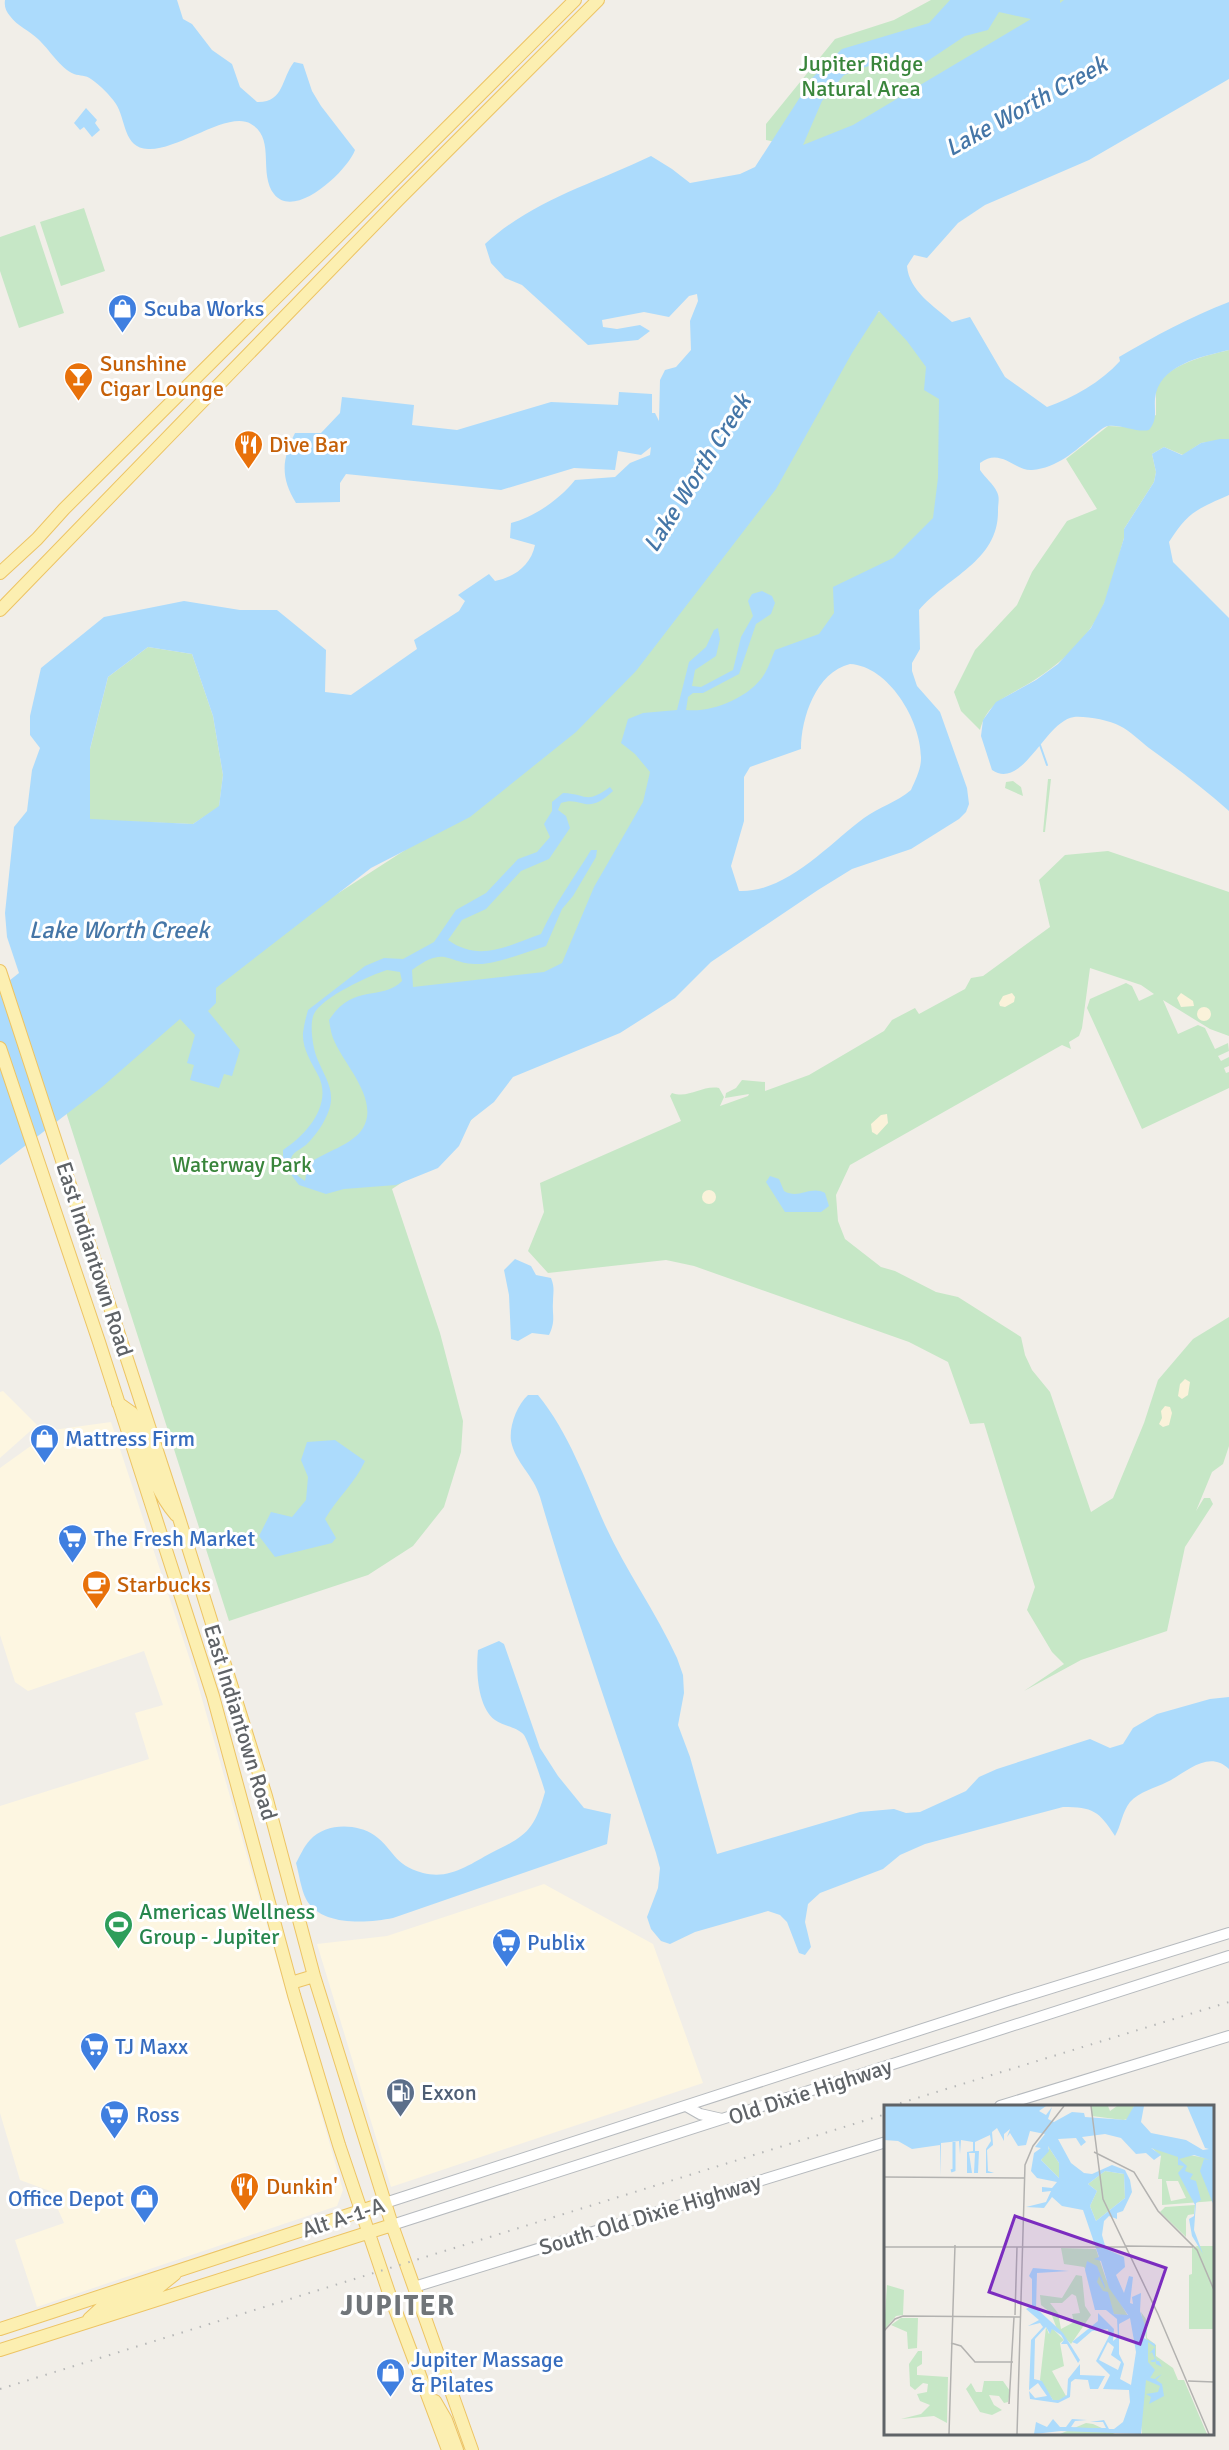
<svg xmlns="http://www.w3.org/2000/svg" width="1229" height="2450" font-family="Signika,sans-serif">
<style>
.commercial{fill:#fdf6e1}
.green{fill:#c6e7c6}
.sand{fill:#faf2da}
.water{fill:#acdbfc;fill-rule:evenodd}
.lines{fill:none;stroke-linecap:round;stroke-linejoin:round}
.stream{stroke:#acdbfc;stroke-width:2}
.secondary-casing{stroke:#b6babe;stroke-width:12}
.primary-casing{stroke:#edc464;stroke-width:14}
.secondary{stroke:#fff;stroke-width:10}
.primary{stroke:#fcefb1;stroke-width:12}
.rail{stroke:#b6b7b7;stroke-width:2;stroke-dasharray:1.5 8;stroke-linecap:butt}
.labels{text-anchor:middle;stroke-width:6;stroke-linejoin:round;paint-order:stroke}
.park-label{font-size:22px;fill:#39853b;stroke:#fff}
.shop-label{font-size:22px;fill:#366cbe;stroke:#fff;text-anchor:start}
.food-label{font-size:22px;fill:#c56008;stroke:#fff;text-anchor:start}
.street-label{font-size:22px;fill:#5f6367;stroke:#fff}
.leisure-label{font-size:22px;fill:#27864d;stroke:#fff;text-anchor:start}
.service-label{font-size:22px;fill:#4e5e75;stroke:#fff;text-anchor:start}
.water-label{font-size:24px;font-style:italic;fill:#4576a7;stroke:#fff}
.district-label{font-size:28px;font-weight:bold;letter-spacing:1.5px;fill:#707579;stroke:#fff}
.inset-river{fill:none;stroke:#acdbfc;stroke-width:3}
.inset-road{fill:none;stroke:#b3b2b0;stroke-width:1.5}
.view{fill:#7b2cbf;fill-opacity:0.15;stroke:#7b2cbf;stroke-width:3}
.inset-edge{fill:none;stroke:#5f6367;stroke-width:3}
</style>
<rect width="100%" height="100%" fill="#f1eee8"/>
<path class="commercial" d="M3 1391 37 1425 0 1458V1392Z
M111 1422 196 1678 343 2190 337 2206 37 2307 15 2240 64 2223 50 2191 20 2180 0 2113V1806L149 1759 135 1713 163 1705 144 1651 28 1691 15 1682 0 1635V1468L53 1430Z
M544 1884 653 1944 703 2083 391 2187 317 1944 387 1936Z"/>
<path class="green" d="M931 0H1077L911 101 805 148 766 140V124L835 39 894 20Z
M84 208 105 271 61 286 40 222Z
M35 225 64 313 19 328 0 271V237Z
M890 309 915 341 948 414 936 529 457 1138 427 1166 392 1189 440 1333 463 1421 461 1452 444 1507 413 1546 368 1575 229 1621 66 1112 292 923 461 814 860 317Z
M1229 350V439L1201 443 1183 455 1164 447 1152 454 1156 472 1154 482 1124 529V538C1115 569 1109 603 1090 629 1076 649 1056 666 1036 679 1013 695 988 699 980 730L961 711 954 692 975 650 1017 605 1032 572 1067 521 1097 509 1066 459 1108 426 1130 427 1156 415V386C1170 364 1204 356 1229 350Z
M148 647 192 654 213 716 223 775 219 807 193 824 90 820V749L108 677Z
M1048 779H1051L1045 832H1043Z
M1013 781 1021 787 1023 796 1005 788 1006 782Z
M1108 851 1229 892V1036L1210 1029 1163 1000 1178 1034 1198 1025 1205 1028 1215 1049 1228 1043 1229 1051 1218 1056 1221 1061 1229 1057V1066L1224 1068 1226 1073 1229 1072V1088L1142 1129 1087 1008 1090 999 1126 983 1132 986 1139 1001 1154 994 1141 985 1090 968 1082 1028 1079 1036 1069 1042 1071 1049 1062 1045 850 1165 836 1195 838 1221 845 1239 881 1267 895 1271 936 1292 958 1297 1021 1337 1025 1355 1032 1370 1050 1392 1091 1512 1113 1498 1144 1423 1158 1380 1193 1339 1229 1317V1446L1223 1464 1212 1472 1196 1511 1204 1498H1210L1213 1504 1185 1547 1167 1631 1081 1660 1024 1691 1064 1664 1052 1652 1027 1610 1035 1587 984 1423 970 1424 948 1362 909 1342 694 1266 666 1260 548 1273 528 1251 544 1212 540 1183 681 1121 670 1096 672 1093C689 1099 702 1085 719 1088L724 1097 720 1106 748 1096 749 1094 725 1098 726 1093 736 1088 742 1080 765 1082V1091L809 1075 884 1031 892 1020 915 1008 919 1014 965 989 971 978 983 976 1050 927 1039 880 1065 855Z"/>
<path class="sand" d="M1012 993 1015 997 1014 1002 1005 1007 1000 1006 999 1003 1003 996Z
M1181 993 1193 1001 1194 1006 1181 1007 1177 998Z
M1197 1014a7 7 0 1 1 14 0a7 7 0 1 1-14 0Z
M887 1114 888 1123 877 1135 872 1132 871 1124 881 1115Z
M702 1197a7 7 0 1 1 14 0a7 7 0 1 1-14 0Z
M1185 1379 1190 1382 1188 1395 1182 1399 1178 1396 1180 1384Z
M1165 1406 1170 1407 1172 1413 1169 1425 1163 1427 1159 1424 1162 1418 1161 1411Z"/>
<path class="water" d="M5 0H177L183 19 192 24 212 50 232 64 240 87 257 102C284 103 281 79 294 62L303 64 312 91 321 106 355 150C348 170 295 221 274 194 258 173 276 138 251 124 228 110 178 151 148 149 123 148 126 119 116 104 110 95 100 85 91 79 86 75 80 76 74 74 60 68 49 49 38 39 30 31 17 26 10 16 6 11 4 7 5 0Z
M950 0H1060V3L1064 0H1229V79L1089 160 985 205 958 223 927 258 914 255 907 266C909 291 934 306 952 322L970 317 1005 377 1047 407C1073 398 1101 382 1120 361L1119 357C1155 336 1190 317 1229 302V350C1201 357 1158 365 1155 399 1154 411 1158 419 1149 430 1137 433 1121 424 1108 426 1103 427 1097 433 1093 436 1075 451 1057 468 1032 470 1014 471 1001 447 980 463V470C985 478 993 483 997 492 1000 498 998 503 998 510 999 561 948 576 919 610L920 649 912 663V671L917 686 940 712 967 788 969 804 966 812 959 819 911 849 852 869 818 890 711 962 675 998 620 1033 513 1077 494 1102 471 1120 459 1146 438 1168 396 1185 344 1189 326 1194 299 1185 283 1164V1150C306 1135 332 1106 319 1077 312 1063 302 1049 303 1033 304 1025 306 1017 308 1010L365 966 384 958 403 959 434 942 456 910 486 893 518 859 537 852 550 837 544 824 552 811V802L563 793C588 794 585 805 610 787L613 791C586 817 582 795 561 803L558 810 566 816 570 828 549 859 521 871 486 909 462 920 448 940C480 963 509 945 541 934 555 903 574 878 591 850H597L596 857 573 896 562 909 546 946C530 951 493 965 478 964 446 964 447 944 412 970L413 987 544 972 562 963 594 887 643 802 650 772 635 754 621 743 628 719 643 713 677 710 689 662 706 647 714 630 718 628 720 639 716 656 695 670 692 686 701 687 733 670 741 637 753 616 748 601 752 594 762 591 772 596 775 603 771 614 756 624 739 674 703 693H693L688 697 686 710C712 713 751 697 765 673 769 666 772 657 775 650L819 634 834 613 833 587 893 558 933 518 938 478 939 399 924 390 926 367 907 341 879 311 852 353 776 489 636 671 576 732 470 817 371 868 216 988V1003L208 1011 240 1050 232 1076 224 1074 219 1088 190 1080 194 1065 187 1063 195 1035 180 1019 102 1087 0 1165V988L19 973 7 937 5 913 14 827 27 811 32 770 40 748 30 735V716L41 668 104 617 184 601 240 610H277L326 650 325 692 351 695 417 649 414 640 459 611 465 601 458 595 489 574 495 581C515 577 531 565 535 545L510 538 511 523C535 517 561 498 575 480L615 477 630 463 650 455 651 447 641 455 618 451 615 470 574 468 501 490 346 474 340 483V502L296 503C280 477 282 459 295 433H321L340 413 342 397 414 405 412 425 457 430 551 402 618 405 619 392 652 394V413H655L659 421 660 380 665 370 676 367 691 350 690 321 698 301 697 294 689 296 669 317 644 312 602 320 603 327 617 329 640 325 650 331 638 340 588 345 522 285 505 278 491 263 485 244C533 200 593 184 651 156L672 169 690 183 740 174 755 167 813 77 842 49 929 23ZM999 12 1031 19 853 125 803 145 822 101 844 75 874 64 920 66 965 36 988 30ZM148 647 192 654 213 716 223 775 219 806 193 824 90 819V749L108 677ZM850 664C889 666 922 722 921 759 921 769 915 781 911 790 897 802 879 807 864 818 829 844 786 893 739 891L731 866 744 821V777L750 767 801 749C801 718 816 672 850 664ZM387 970 400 972 402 981C381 1002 354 982 329 1020 330 1026 331 1033 333 1038 343 1064 380 1099 363 1128 353 1145 324 1152 308 1164L305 1181C297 1176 286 1167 292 1156 295 1151 303 1148 307 1144 316 1135 325 1122 329 1110 336 1090 324 1076 317 1058 313 1048 309 1024 314 1014 321 998 370 975 387 970Z
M86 108 97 120 95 123 100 130 92 137 84 127 80 130 74 123Z
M1220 439H1229V495C1197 509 1188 512 1169 542L1173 562 1229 618V811C1203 788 1177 768 1149 748 1140 741 1130 731 1120 726 1109 720 1086 716 1074 717 1045 721 1023 791 992 770L981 736 983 720 996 702 1036 680 1058 664 1091 628 1104 603 1124 538V529L1154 482 1156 472 1152 454 1164 447 1182 455 1201 443Z
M770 1176 779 1179 784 1191C799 1200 810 1185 825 1193L829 1206 821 1212H785L766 1182Z
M515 1259 531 1266 536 1275 551 1278C555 1288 553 1292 553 1302 552 1316 556 1320 549 1335L532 1333 518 1341 511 1339 509 1295 504 1270Z
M528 1395H538C569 1433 585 1480 605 1525 626 1571 656 1612 677 1658L683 1675 684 1693 678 1725 690 1757 717 1854 860 1812 894 1809 906 1813 920 1812 966 1791 979 1777 997 1769 1090 1739 1110 1748 1123 1744 1133 1728 1157 1714 1210 1699 1229 1697V1769C1208 1749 1186 1773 1167 1782 1155 1788 1139 1792 1130 1802 1122 1812 1121 1826 1115 1836 1099 1811 1093 1807 1063 1807L925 1844 900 1855 883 1869 820 1893 808 1904 805 1922 811 1947 805 1955 799 1953 787 1922 780 1915 768 1911 695 1932 670 1944 661 1941 651 1929 647 1917 658 1888 660 1868 656 1853C617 1734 575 1617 540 1497 534 1476 515 1462 511 1441 509 1426 517 1405 528 1395Z
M335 1440 365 1461C355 1483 337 1498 325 1519L336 1538 332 1543 275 1557 259 1536 271 1512 292 1517 306 1500 308 1477 301 1460 307 1442Z
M499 1641 504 1644 540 1748 558 1776 584 1808 611 1814 607 1844 393 1918C368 1923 321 1927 306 1899 301 1889 299 1874 296 1863 300 1856 304 1846 310 1840 325 1823 356 1823 374 1835 395 1850 392 1864 423 1873 450 1880 470 1864 491 1853 526 1836 534 1831 545 1792 542 1781 529 1743 524 1735 517 1727 503 1726 495 1720 477 1706 476 1670 478 1650Z"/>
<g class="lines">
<path class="stream" d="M1040 745 1047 765"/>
<defs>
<path id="secondary" d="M686 2106 700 2114 722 2119
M1000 2106 1229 2036
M385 2203 1003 2003 1229 1933
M392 2225 1229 1956
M414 2287 886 2142"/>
<path id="primary" d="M0 573 37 539 64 509 575 0
M0 610 398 200 598 0
M0 971 179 1518 266 1796 314 1976 392 2225 472 2450
M0 1048 99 1342 213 1696 294 1995 339 2145 389 2293 448 2450
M118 1403 132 1413 136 1422C147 1455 153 1489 176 1515
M291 1983 314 1976
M89 2319 101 2308 154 2291 175 2274
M0 2329 385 2203
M0 2350 392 2225
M435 2401 446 2420 457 2450"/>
</defs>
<use href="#secondary" class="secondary-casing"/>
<use href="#primary" class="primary-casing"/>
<use href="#secondary" class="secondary"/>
<use href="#primary" class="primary"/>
<path class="rail" d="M891 2106 1229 2002
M0 2389 886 2114"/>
</g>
<defs>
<symbol id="shop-pin" viewBox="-11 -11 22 30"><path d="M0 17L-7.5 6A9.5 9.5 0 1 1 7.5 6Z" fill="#3f7fe0" stroke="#fff"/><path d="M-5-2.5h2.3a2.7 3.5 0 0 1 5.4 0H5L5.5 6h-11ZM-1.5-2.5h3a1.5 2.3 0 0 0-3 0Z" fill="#fff"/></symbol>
<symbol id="bar-pin" viewBox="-11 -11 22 30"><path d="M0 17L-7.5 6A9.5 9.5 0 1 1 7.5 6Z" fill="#e8710a" stroke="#fff"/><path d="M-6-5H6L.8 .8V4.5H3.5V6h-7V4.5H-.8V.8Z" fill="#fff"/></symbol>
<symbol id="restaurant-pin" viewBox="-11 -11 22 30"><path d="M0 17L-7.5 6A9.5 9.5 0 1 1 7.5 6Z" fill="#e8710a" stroke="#fff"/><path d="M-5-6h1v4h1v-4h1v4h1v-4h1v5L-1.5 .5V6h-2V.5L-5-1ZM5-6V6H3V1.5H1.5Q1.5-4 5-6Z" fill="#fff"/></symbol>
<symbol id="supermarket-pin" viewBox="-11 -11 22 30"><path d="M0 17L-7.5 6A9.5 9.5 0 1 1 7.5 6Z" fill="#3f7fe0" stroke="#fff"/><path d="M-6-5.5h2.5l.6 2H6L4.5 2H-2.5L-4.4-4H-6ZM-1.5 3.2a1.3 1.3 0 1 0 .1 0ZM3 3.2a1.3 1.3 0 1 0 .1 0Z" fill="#fff"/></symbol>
<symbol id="cafe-pin" viewBox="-11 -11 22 30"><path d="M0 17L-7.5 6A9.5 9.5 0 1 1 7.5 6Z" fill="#e8710a" stroke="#fff"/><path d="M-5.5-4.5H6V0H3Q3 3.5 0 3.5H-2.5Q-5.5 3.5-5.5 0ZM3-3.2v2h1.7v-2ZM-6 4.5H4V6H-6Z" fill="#fff"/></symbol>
<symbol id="stadium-pin" viewBox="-11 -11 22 30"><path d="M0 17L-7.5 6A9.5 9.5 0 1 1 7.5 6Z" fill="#2e9e5b" stroke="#fff"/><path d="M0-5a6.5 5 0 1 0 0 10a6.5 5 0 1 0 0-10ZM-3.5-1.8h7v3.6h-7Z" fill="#fff"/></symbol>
<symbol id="fuel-pin" viewBox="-11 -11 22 30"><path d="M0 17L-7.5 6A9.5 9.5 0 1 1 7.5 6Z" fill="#5c6f8a" stroke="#fff"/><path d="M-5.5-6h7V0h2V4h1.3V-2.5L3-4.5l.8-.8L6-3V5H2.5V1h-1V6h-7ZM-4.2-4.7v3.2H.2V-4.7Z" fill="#fff"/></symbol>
</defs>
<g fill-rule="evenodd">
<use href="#shop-pin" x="106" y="292" width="33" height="45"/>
<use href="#bar-pin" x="62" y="360" width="33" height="45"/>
<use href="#restaurant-pin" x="232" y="428" width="33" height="45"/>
<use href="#shop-pin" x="28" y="1422" width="33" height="45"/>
<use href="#supermarket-pin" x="56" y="1522" width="33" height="45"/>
<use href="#cafe-pin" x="80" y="1568" width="33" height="45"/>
<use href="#stadium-pin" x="102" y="1908" width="33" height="45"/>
<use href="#supermarket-pin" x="490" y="1926" width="33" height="45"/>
<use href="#supermarket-pin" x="78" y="2030" width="33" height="45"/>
<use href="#fuel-pin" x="384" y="2076" width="33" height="45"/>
<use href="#supermarket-pin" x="98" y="2098" width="33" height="45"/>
<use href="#restaurant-pin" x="228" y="2170" width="33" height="45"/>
<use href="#shop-pin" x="128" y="2182" width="33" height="45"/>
<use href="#shop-pin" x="374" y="2356" width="33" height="45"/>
</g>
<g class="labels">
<g class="park-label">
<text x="861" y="71">Jupiter Ridge<tspan x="861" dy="25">Natural Area</tspan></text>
<text x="242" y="1172">Waterway Park</text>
</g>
<g class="shop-label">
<text x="144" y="316">Scuba Works</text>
<text x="65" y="1446">Mattress Firm</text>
<text x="94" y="1546">The Fresh Market</text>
<text x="527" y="1950">Publix</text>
<text x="115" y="2054">TJ Maxx</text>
<text x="136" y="2122">Ross</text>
<text x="124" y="2206" text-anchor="end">Office Depot</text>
<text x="411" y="2367">Jupiter Massage<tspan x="411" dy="25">&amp; Pilates</tspan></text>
</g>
<g class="food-label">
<text x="100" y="371">Sunshine<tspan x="100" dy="25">Cigar Lounge</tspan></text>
<text x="269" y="452">Dive Bar</text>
<text x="117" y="1592">Starbucks</text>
<text x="266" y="2194">Dunkin'</text>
</g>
<g class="street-label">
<text transform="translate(95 1259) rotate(72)" y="8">East Indiantown Road</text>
<text transform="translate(241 1722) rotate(73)" y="8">East Indiantown Road</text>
<text transform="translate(810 2091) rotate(-18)" y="8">Old Dixie Highway</text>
<text transform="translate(650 2214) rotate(-17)" y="8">South Old Dixie Highway</text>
<text transform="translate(343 2217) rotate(-18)" y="8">Alt A-1-A</text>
</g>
<g class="leisure-label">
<text x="139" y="1919">Americas Wellness<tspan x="139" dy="25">Group - Jupiter</tspan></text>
</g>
<g class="service-label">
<text x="421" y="2100">Exxon</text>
</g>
<g class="water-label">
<text transform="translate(1026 106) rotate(-29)" y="8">Lake Worth Creek</text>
<text transform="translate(697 473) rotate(-58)" y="8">Lake Worth Creek</text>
<text x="119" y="938">Lake Worth Creek</text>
</g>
<g class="district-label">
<text x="398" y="2315">JUPITER</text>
</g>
</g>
<g transform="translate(884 2105)">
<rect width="330" height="330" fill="#f1eee8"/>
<path d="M207 1H224L226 6 233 1H250L245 14 239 15 208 11ZM164 41 175 58V73L157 55 165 44ZM268 43 327 54 330 96 278 100V74H274L277 51ZM282 76H294L302 93 287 96ZM221 66 240 69 241 93 212 116 206 101 213 86 204 79ZM311 100 310 109 304 110 302 114V132L276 107 281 102ZM313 141H330V224H305V170L308 169V143ZM177 143 212 144 222 174 244 211 230 209 200 162 180 159ZM192 170 198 171 201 201 207 210 187 239 173 224 167 208 157 200 156 190 178 193ZM188 189 192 191 196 208 188 209 190 217 177 224 174 208 166 198H178ZM3 180 20 185 19 210 12 211 0 225ZM257 207 262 214 263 233 272 240V251L289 263 294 275H300L323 329H258L255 302 264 243ZM17 213H34L33 243 24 244 23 227 7 220ZM162 222 165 229 168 223 180 235 176 238 180 261 168 266 182 291 176 295H169L156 275ZM34 246H38V259L33 262V270L64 272 63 318 50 311 17 314 37 309 46 300 36 296 33 289 43 287 44 279 39 278 31 285 26 281 25 259ZM100 276H119L126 286 124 297 120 298 115 291 105 290 110 300 118 305 108 310 96 307 82 284 87 278 92 287H98ZM202 318 209 319 231 329H176Z" fill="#c6e7c6" fill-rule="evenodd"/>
<path d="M0 1H162L155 6 162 10 168 2 164 14 170 17 188 7 200 8 201 12 242 15 250 1H260L257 17 267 28 302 35 319 45 325 44 321 43 303 1H330V101L316 66 320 54 326 55 310 50 295 54 303 61 301 66 309 69 306 74 312 76 317 95 312 98 310 125 319 149 308 131 305 114 310 111 311 100 294 68 300 61 294 60V52L267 43 277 50 270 55 262 48 252 49 237 33 221 29 198 32 202 37 197 41 192 33 174 34 187 58 200 68 208 69 228 60 241 65 246 75 248 87 239 106 233 108V114L225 111 220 116 218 130 222 144 240 152 241 162 232 170 240 188 245 171 249 172 246 198 249 199 248 192 257 188 256 206 263 226 260 233 271 239V252L273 256H275L278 262 272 259 271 254V257H268L266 256 271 254 268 247 265 249 271 242 264 237V257L271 265 266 273 271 274 273 272 278 269 272 275 278 279 280 291 265 299 267 292 262 289 274 287 276 281 262 275 257 329 177 326 150 329 152 317 163 322 169 314 176 322H182L188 314 203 315 191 316 187 322 207 323H222L219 317H206L220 315 225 324H230L239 317 246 297 245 285 219 284 226 270 212 256 225 231 224 224 208 226 193 239 188 237 214 216V208L230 224 229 236 234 232 233 214 222 205H211L201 165 203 156 213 161 221 181V184L215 171 213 177 219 186 224 187 230 209 244 210 225 183 217 156 210 154 215 152 199 105 178 101 168 92 160 103 142 102 162 97 167 86 158 87V82L168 83 173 77 153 73 147 66 150 48 157 43 151 42 161 29 146 26 142 40 134 41 126 28 123 32 126 24 120 29V36L113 23 108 27 109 40 103 45 104 66 110 68H102V44L107 36 106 30 91 37V46H95L94 68H90L91 48H85L88 68H83V47L89 46V37L77 35 76 49 75 36 57 38 56 71V40L28 44 14 36 0 35ZM164 41 175 58V73L157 55 165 46ZM221 66 240 69 241 93 212 116 206 101 213 86 204 79ZM246 213 252 247 247 280 236 274 240 259 235 249V219ZM224 237 230 242 227 250 237 257 234 265 215 255ZM149 163 185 166 153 168 152 203 179 228 196 255 194 258 183 239H177L180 235 177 230 168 224 166 229 162 222 151 234 150 274 158 276 169 295H175L183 290 184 274 196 259V270L221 271 214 284H206L204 275 191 274 187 277 186 292 174 298 146 294 145 286 151 293 163 291 154 278 145 285 147 235 159 222 156 218 144 221 155 215 142 204 148 200V174L145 171Z" fill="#acdbfc" fill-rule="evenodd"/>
<path class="inset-river" d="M67 66 70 65V37"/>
<path class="inset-road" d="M207 1 219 94 274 209 325 329M210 47 250 67 274 106 313 145 330 185M0 72 140 73M242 141 309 142M0 142H242M131 210 133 142M0 226 11 214 19 211 136 212M67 238 77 241 91 257H129M304 276 330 277M125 299 130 212M65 329 71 140M133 329 141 60 149 41 180 1"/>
<path class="view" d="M131 111 282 163 256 239 105 187Z"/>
<rect width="330" height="330" class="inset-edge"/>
</g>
</svg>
